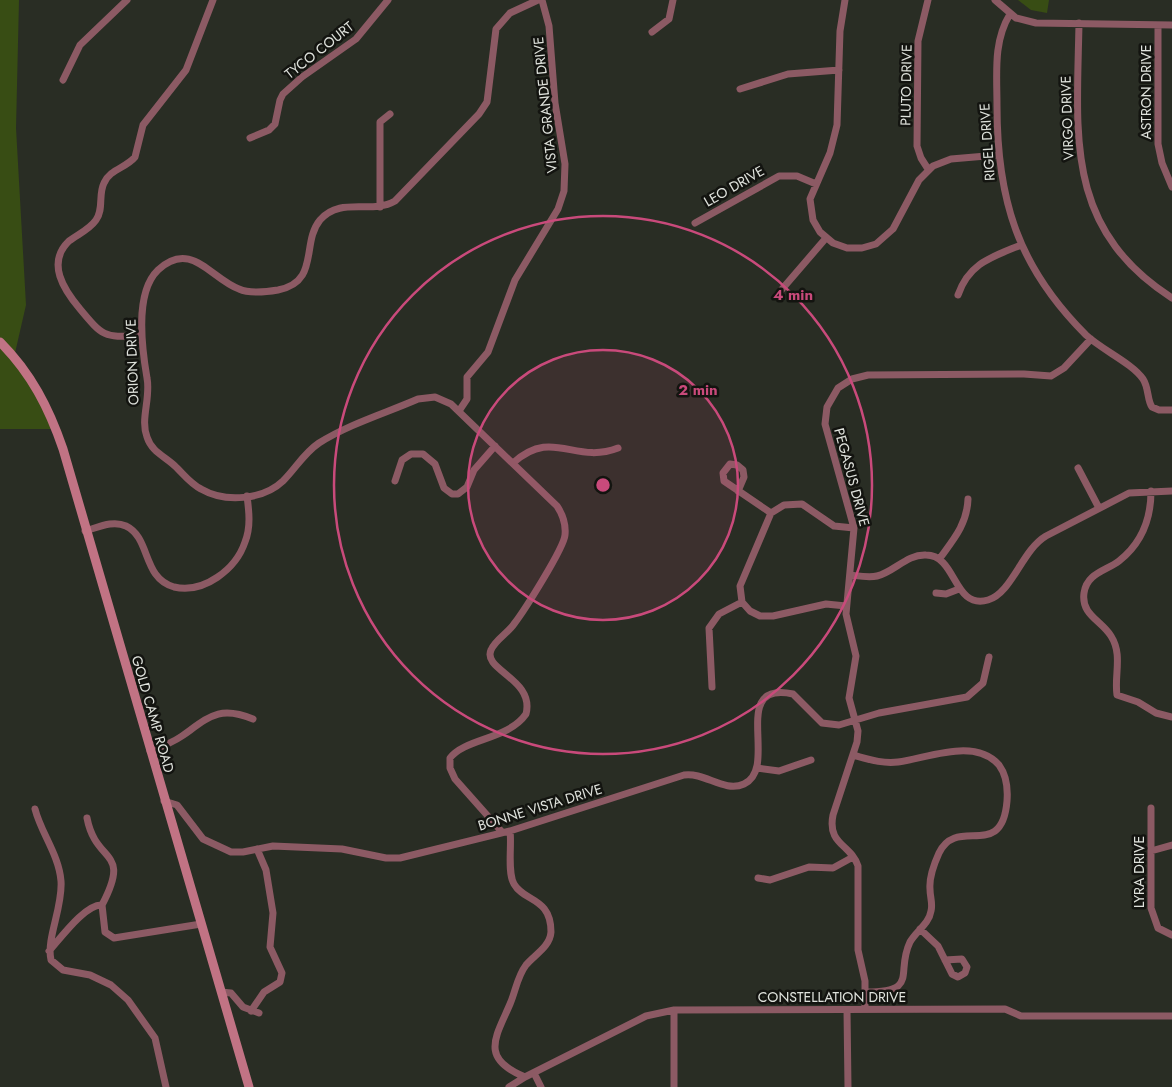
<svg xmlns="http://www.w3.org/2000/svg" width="1172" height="1087" font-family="Jost,sans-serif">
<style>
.green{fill:#384d14}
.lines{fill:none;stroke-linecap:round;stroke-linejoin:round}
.street{stroke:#8c5a64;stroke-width:7}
.secondary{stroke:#c17384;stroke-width:9}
.ring{fill:none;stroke:#c94a7b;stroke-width:2.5}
.labels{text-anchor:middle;stroke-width:5;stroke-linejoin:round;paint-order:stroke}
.street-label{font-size:14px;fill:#dfe2dc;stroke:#131410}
.centre{fill:#c94a7b;stroke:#131410;stroke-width:2.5}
.ring-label{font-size:15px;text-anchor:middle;font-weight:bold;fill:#c94a7b;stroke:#131410;stroke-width:5;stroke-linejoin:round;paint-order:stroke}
</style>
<rect width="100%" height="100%" fill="#292d24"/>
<path class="green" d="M0 0H19L16 128 26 305 15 353 53 429H0Z
M1018 0H1049L1047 13 1031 10Z"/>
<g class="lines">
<path class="street" d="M845 0 840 31 837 125 830 153 810 199 813 220 820 232 833 243 847 248H862L876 244 893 229 919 180 933 166 951 159 998 155
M928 0 918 41 917 146 921 158 928 169
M995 0 1016 18 1036 23 1172 25
M1010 14C993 42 997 73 997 106 997 200 1018 267 1086 335 1102 350 1132 363 1143 379 1149 388 1147 400 1152 407L1159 410H1172
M1079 23C1077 136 1064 228 1172 298
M1158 25V144L1162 163 1172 187
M652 32 669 19 673 0
M63 80 80 45 127 0
M740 89 788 74 839 70
M250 138 269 130 275 124 280 100 283 94 302 77 356 39 388 0
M380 207V122L390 114
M695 223 779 176H797L816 184
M777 295 826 238
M958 295C969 263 992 257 1021 245
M141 336C104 337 104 338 80 309 64 290 46 263 69 241 78 234 89 230 96 220 104 209 98 195 104 183 110 169 126 168 135 157L143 125 186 70 213 0
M459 411 467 399V377L488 352 515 280 558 209 564 191 565 164 555 103 549 26 542 0
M513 463C553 427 574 465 618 448
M1078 468 1099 508
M395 481 402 460 411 454H423L435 464 444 488 452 494H458L467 487 474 470 495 446
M738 491 744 477 743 470 737 465 730 464 723 473 724 481 771 513
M1151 491C1151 518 1142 543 1119 561 1106 571 1087 573 1084 593 1081 615 1101 620 1111 636 1123 655 1114 675 1117 695L1138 702 1156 713 1172 717
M85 531C99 527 113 520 126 526 151 538 142 578 174 587 204 594 236 569 245 542 251 527 249 511 247 496
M940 558C954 539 967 524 968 499
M850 575C859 576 869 578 877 576 894 572 907 554 926 555 957 555 953 610 988 600 1012 593 1022 550 1046 536L1129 493 1172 491
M936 593 946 594 959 589
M846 606 826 604 773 616H760L750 611 742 602 740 586 771 513 784 505 802 504 834 526 854 528
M712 687 709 628 719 614 742 602
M150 751C161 747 172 743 182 736 209 717 219 705 253 719
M853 755C868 759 882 764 898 762 928 758 975 737 999 765 1007 776 1008 788 1007 801 1002 862 957 815 939 853 934 864 929 877 930 889 930 897 933 904 931 911 929 924 916 931 910 942 895 973 920 992 866 992
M757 768 779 771 811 760
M164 801 177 805 203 839 231 852H243L273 846 342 849 386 858H400L510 831 684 775C705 772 724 793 744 784 780 768 728 680 793 694L822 723 839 725 879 713 967 697 983 683 989 657
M1151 808V908L1158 928 1172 935
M35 809C41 833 59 855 61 881 63 907 46 939 51 960L63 970 90 975 111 985 128 1000 155 1038 166 1087
M87 818C96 865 132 848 102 905
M510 831C512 845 507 872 514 884 524 902 551 897 551 932 550 947 534 955 526 965 517 977 516 990 510 1004 496 1037 479 1058 525 1077
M502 832 455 779 450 768V758C465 738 508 740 526 714 535 679 482 670 491 650 495 640 508 633 514 624 524 611 564 548 565 535 566 525 563 515 557 506L451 404 435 397 418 399C386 413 349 424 319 443 304 453 296 468 283 481 263 500 225 503 201 489 191 484 185 476 177 468 167 457 152 453 147 437 140 419 151 398 147 378 142 349 134 293 158 270 191 239 211 279 239 289 250 294 266 292 278 290 320 282 301 243 320 220 341 196 371 215 395 201L479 114 487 102 488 94 496 29 510 13 538 0
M1151 851 1172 845
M758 878 770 880 809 867 833 868 853 857
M102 905 105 932 114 938 201 924
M920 929 938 946 952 974 958 977 965 973 967 967 962 959 945 960
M49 951C60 939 85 904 102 905
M221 992 231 993 243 1007 259 1013
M865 1009V981L858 950V866C851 844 827 845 833 815L857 742 858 731 849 698 856 656 846 614 854 528 825 424 827 407 838 388 852 379 868 375 1024 374 1051 376 1064 368 1091 339
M847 1010 848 1087
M251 1011 264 992 280 982 282 973 270 947 273 913 266 870 257 849
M534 1073 541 1087
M509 1087 525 1077 646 1016 674 1010 1005 1009 1021 1016H1172
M674 1087V1010"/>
<path class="secondary" d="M0 342C31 373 49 408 63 449L249 1087"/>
</g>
<circle cx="603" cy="485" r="135" fill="#c94a7b" fill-opacity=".12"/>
<g class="ring">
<circle cx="603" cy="485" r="135"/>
<circle cx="603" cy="485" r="269"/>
</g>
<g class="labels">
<g class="street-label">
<text transform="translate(319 50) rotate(-38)" y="5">TYCO COURT</text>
<text transform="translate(906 85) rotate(-89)" y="5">PLUTO DRIVE</text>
<text transform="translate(1146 92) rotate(-90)" y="5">ASTRON DRIVE</text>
<text transform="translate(545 105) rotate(-96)" y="5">VISTA GRANDE DRIVE</text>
<text transform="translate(1067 118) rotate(-92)" y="5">VIRGO DRIVE</text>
<text transform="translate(987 142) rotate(-94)" y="5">RIGEL DRIVE</text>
<text transform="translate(734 186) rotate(-30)" y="5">LEO DRIVE</text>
<text transform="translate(132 362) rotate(-92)" y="5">ORION DRIVE</text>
<text transform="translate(852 477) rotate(75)" y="5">PEGASUS DRIVE</text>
<text transform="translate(153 714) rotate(74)" y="5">GOLD CAMP ROAD</text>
<text transform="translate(540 807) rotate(-17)" y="5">BONNE VISTA DRIVE</text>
<text transform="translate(1139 872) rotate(-90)" y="5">LYRA DRIVE</text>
<text x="832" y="1002">CONSTELLATION DRIVE</text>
</g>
</g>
<circle cx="603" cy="485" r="8" class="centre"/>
<g class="ring-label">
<text x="793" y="300">4 min</text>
<text x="698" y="395">2 min</text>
</g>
</svg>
